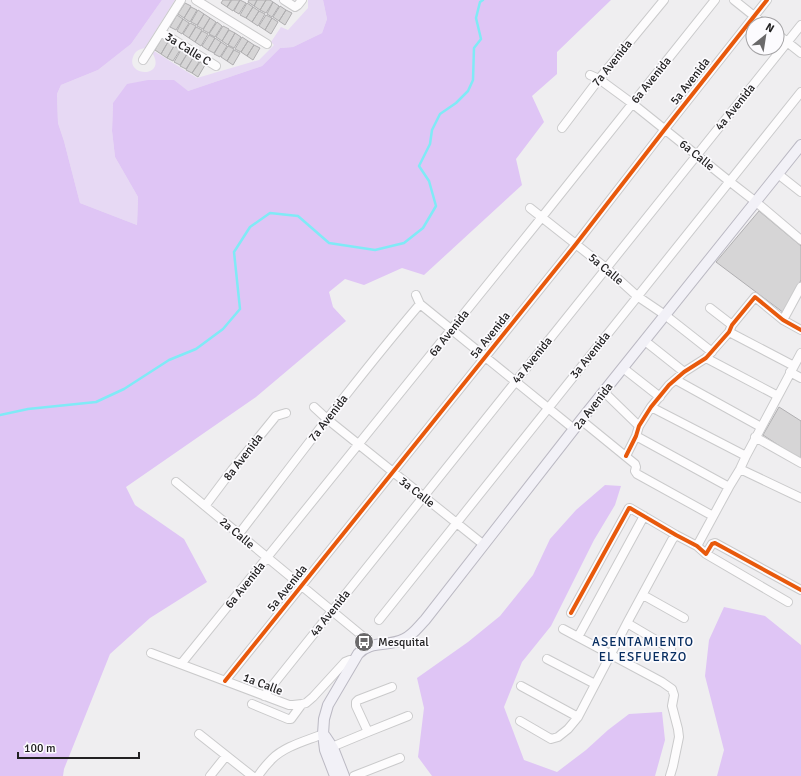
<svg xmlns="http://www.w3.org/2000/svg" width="801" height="776" font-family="Signika,sans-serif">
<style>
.green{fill:#e7d9f4}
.forest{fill:#dfc5f5}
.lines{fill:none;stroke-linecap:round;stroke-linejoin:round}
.stream{stroke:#80eaf6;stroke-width:2.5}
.building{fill:#d6d5d6;stroke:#afaeb0}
.minor-casing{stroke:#cacacb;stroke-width:10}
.major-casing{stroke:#bbb9c3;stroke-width:12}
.minor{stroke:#fdfcfd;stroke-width:8}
.major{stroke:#f2f1f7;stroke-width:10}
.cycleway-casing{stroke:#fcfbfe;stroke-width:6}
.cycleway{stroke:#e8590c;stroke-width:4}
.labels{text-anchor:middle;stroke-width:3.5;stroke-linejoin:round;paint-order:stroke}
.street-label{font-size:12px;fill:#222122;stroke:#fcfbfe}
.poi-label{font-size:12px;fill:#222122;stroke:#fcfbfe;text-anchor:start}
.neighbourhood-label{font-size:13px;letter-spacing:1px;fill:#082e61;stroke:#fcfbfe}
</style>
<rect width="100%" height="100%" fill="#efeef0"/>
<path class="green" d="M162 0H175L145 48C139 49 135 51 133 57 126 77 166 78 153 54L154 51 197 78 259 60 274 45 271 42 281 27 288 30 308 8V0H323L327 19 322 33 293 47 280 48 262 66 188 91 113 103 112 131 115 157 138 197 137 225 80 203 64 141 58 123 57 94 61 85 98 70 131 44Z"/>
<path class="forest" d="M0 0H162L131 44 98 70 61 85 57 94 58 123 64 141 80 203 137 225 138 197 115 157 112 131 113 103 127 84 148 80H174L188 91 262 66 280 48 293 47 322 33 327 19 323 0H611L557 52V74L532 96 544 122 516 159 522 185 424 275 402 268 364 285 345 279 329 292 333 307 346 321 256 397 126 487 135 505 184 539 207 582 150 618 110 654 64 769 63 776H0Z
M605 485 621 486 615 505 594 540 551 626 522 662 504 707 524 760 557 772 586 750 608 730 629 714 662 712 665 740 655 776H432L418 757 424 708 417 678 468 642 500 616 533 575 550 539 576 510Z
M724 607 765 616 801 645V776H717L724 750 705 676 709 640Z"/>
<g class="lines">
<path class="stream" d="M0 415 28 409 96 402 124 389 169 360 196 349 223 329 240 309 234 252 250 227 270 213 298 216 329 243 375 250 404 243 423 228 436 206 429 181 419 166 430 144 432 130 440 114 456 103 468 91 473 80 474 48 481 39 476 18 480 2 483 0"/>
</g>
<path class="building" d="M223 0H231L227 7 221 3Z
M232 0H240L233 11 227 7Z
M240 0 246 3 239 14 234 11Z
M249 0H257L254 6 248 2Z
M257 0H266L260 10 254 6Z
M266 0H270L273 2 266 13 260 10Z
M273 2 279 6 272 17 267 14Z
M185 3 191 6 184 18 178 14Z
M247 3 253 7 246 18 240 15Z
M280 6 286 10 279 21 273 17Z
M191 7 197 10 190 22 184 18Z
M253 7 259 11 252 22 246 18Z
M198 10 204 14 197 25 191 22Z
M286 10 292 13 285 25 279 21Z
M259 11 265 14 258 26 252 22Z
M204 14 210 18 203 29 197 26Z
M177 15 183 19 176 30 170 27Z
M266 15 272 18 265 30 259 26Z
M210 18 216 22 209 33 203 30Z
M272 18 278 22 271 34 265 30Z
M183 19 189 23 182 34 177 31Z
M217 22 222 26 215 37 209 34Z
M190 23 196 26 189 38 183 34Z
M223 26 229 29 222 41 216 37Z
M196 27 202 30 195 42 189 38Z
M229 30 235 33 228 45 222 41Z
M202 31 208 34 201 46 195 42Z
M235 33 241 37 234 48 228 45Z
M209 35 215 38 208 50 202 46Z
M242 37 248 41 241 52 235 49Z
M162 38 168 42 161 54 155 50Z
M215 38 221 42 214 53 208 50Z
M248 41 254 45 247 56 241 52Z
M168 42 174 46 167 58 161 54Z
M221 42 227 46 220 57 214 54Z
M254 45 260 48 253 60 247 56Z
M174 46 180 50 173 61 167 58Z
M228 46 234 49 227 61 221 57Z
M181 50 187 54 180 65 174 62Z
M234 50 240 53 233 65 227 61Z
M187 54 193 58 186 69 180 66Z
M193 58 199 62 192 73 186 70Z
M200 62 205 65 198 77 192 73Z
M759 211 801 246V280L784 313 716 262Z
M779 407 801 421V460L763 435Z"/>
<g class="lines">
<defs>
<path id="minor" d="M196 0 267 44
M284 0 295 7 298 5 302 0
M734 0 764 24
M161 32 216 66
M777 34 801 53
M143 60 181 0
M590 75 599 79 633 104 729 181 756 202 801 240
M562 128 599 79 664 0
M778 174 801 192
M530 208 606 268 637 296 665 315 712 352
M416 295 420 304 574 429
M710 308 732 325
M783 320 801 287
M729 332 794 366
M645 341 684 372
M706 358 778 396
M623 368 660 397
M790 372 801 378
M676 380 761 427
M604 392 639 426
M314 407 327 419 484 545
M651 407 746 456
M581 420 635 464 636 467 635 471 637 474 713 516
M636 436 729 487
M755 437 801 463
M626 456 636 436 639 426 651 407 669 385 684 372 706 358 729 332 732 325 755 297 783 320 801 330
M740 469 801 498
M176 482 366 639 372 645
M205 506 232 470 276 416 286 413
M239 534C298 457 357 378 420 304
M697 546 729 487 740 469 746 456 801 353
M706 554 712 544 715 543 801 590
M643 595 684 618
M571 613 629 508H630L676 535 697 546 706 554 788 602
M379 620 801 92
M627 623 671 649
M563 629 662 682 672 689 674 695 672 706 678 729 679 737 673 766 670 776
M578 637 644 516
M151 653 289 705H293L302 704
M547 659 595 684
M181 664 542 217 715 0
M225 681 576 244 665 129 767 0
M521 686 578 717
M264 696 801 25
M252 704 288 719H291L302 704 306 703 313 697 345 662 350 660 353 661
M520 721 551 739 558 737 568 729 578 717 611 654 627 623 672 540 676 535
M368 732 356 706V702L358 700 392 687
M199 734 252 776
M327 749 368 732 408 716
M210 776 226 756
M258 776C262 770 267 764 272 759 285 746 306 741 323 734
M354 776 400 758"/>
<path id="major" d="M325 736 333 748 344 776
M335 776 325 750 323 734 324 719 328 705 358 654C370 640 390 647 404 639 413 635 419 626 425 620L581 420 801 145"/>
</defs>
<use href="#minor" class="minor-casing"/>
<use href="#major" class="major-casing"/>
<use href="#minor" class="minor"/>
<use href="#major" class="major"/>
<defs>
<path id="cycleway" d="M626 456 636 436 639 426 651 407 669 385 684 372 706 358 729 332 732 325 755 297 783 320 801 330
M571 613 629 508H630L676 535 697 546 706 554 712 544 715 543 801 590
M225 681 576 244 665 129 767 0"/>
</defs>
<use href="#cycleway" class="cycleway-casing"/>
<use href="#cycleway" class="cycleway"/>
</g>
<defs>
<symbol id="bus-disc" viewBox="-11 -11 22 22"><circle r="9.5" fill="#6a696a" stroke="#fcfbfe"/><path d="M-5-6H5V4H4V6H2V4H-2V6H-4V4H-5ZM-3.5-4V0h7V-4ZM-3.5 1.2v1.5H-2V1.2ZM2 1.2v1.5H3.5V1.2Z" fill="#fff"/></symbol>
</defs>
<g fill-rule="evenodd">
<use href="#bus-disc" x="353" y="631" width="22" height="22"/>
</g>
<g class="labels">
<g class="street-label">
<text transform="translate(188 49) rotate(32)" y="4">3a Calle C</text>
<text transform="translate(612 63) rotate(-51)" y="4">7a Avenida</text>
<text transform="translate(651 80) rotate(-51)" y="4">6a Avenida</text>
<text transform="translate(690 81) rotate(-52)" y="4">5a Avenida</text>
<text transform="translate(735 107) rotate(-51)" y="4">4a Avenida</text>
<text transform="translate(697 155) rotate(39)" y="4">6a Calle</text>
<text transform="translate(606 269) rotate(40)" y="4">5a Calle</text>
<text transform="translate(449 333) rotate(-51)" y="4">6a Avenida</text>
<text transform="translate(490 335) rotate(-51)" y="4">5a Avenida</text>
<text transform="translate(590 355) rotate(-51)" y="4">3a Avenida</text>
<text transform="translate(532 360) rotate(-51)" y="4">4a Avenida</text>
<text transform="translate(593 406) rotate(-52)" y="4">2a Avenida</text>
<text transform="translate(328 418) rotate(-52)" y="4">7a Avenida</text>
<text transform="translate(243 457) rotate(-52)" y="4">8a Avenida</text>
<text transform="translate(417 492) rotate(38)" y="4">3a Calle</text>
<text transform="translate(237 533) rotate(40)" y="4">2a Calle</text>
<text transform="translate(245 585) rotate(-51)" y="4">6a Avenida</text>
<text transform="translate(287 588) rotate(-51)" y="4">5a Avenida</text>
<text transform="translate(330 613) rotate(-51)" y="4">4a Avenida</text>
<text transform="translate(263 684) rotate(21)" y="4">1a Calle</text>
</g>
<g class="poi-label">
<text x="378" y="646">Mesquital</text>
</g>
<g class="neighbourhood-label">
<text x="643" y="646">ASENTAMIENTO<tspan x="643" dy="15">EL ESFUERZO</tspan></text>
</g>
</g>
<g transform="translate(765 36) rotate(30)"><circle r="19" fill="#fcfbfe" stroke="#a5a4a6"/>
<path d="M0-3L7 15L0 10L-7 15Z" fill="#6a696a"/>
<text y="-6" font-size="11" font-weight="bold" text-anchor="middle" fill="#222122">N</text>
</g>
<path d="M18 752v6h121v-6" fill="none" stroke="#222122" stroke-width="2"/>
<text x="24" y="752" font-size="12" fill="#222122" stroke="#fcfbfe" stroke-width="3" paint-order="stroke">100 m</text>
</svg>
